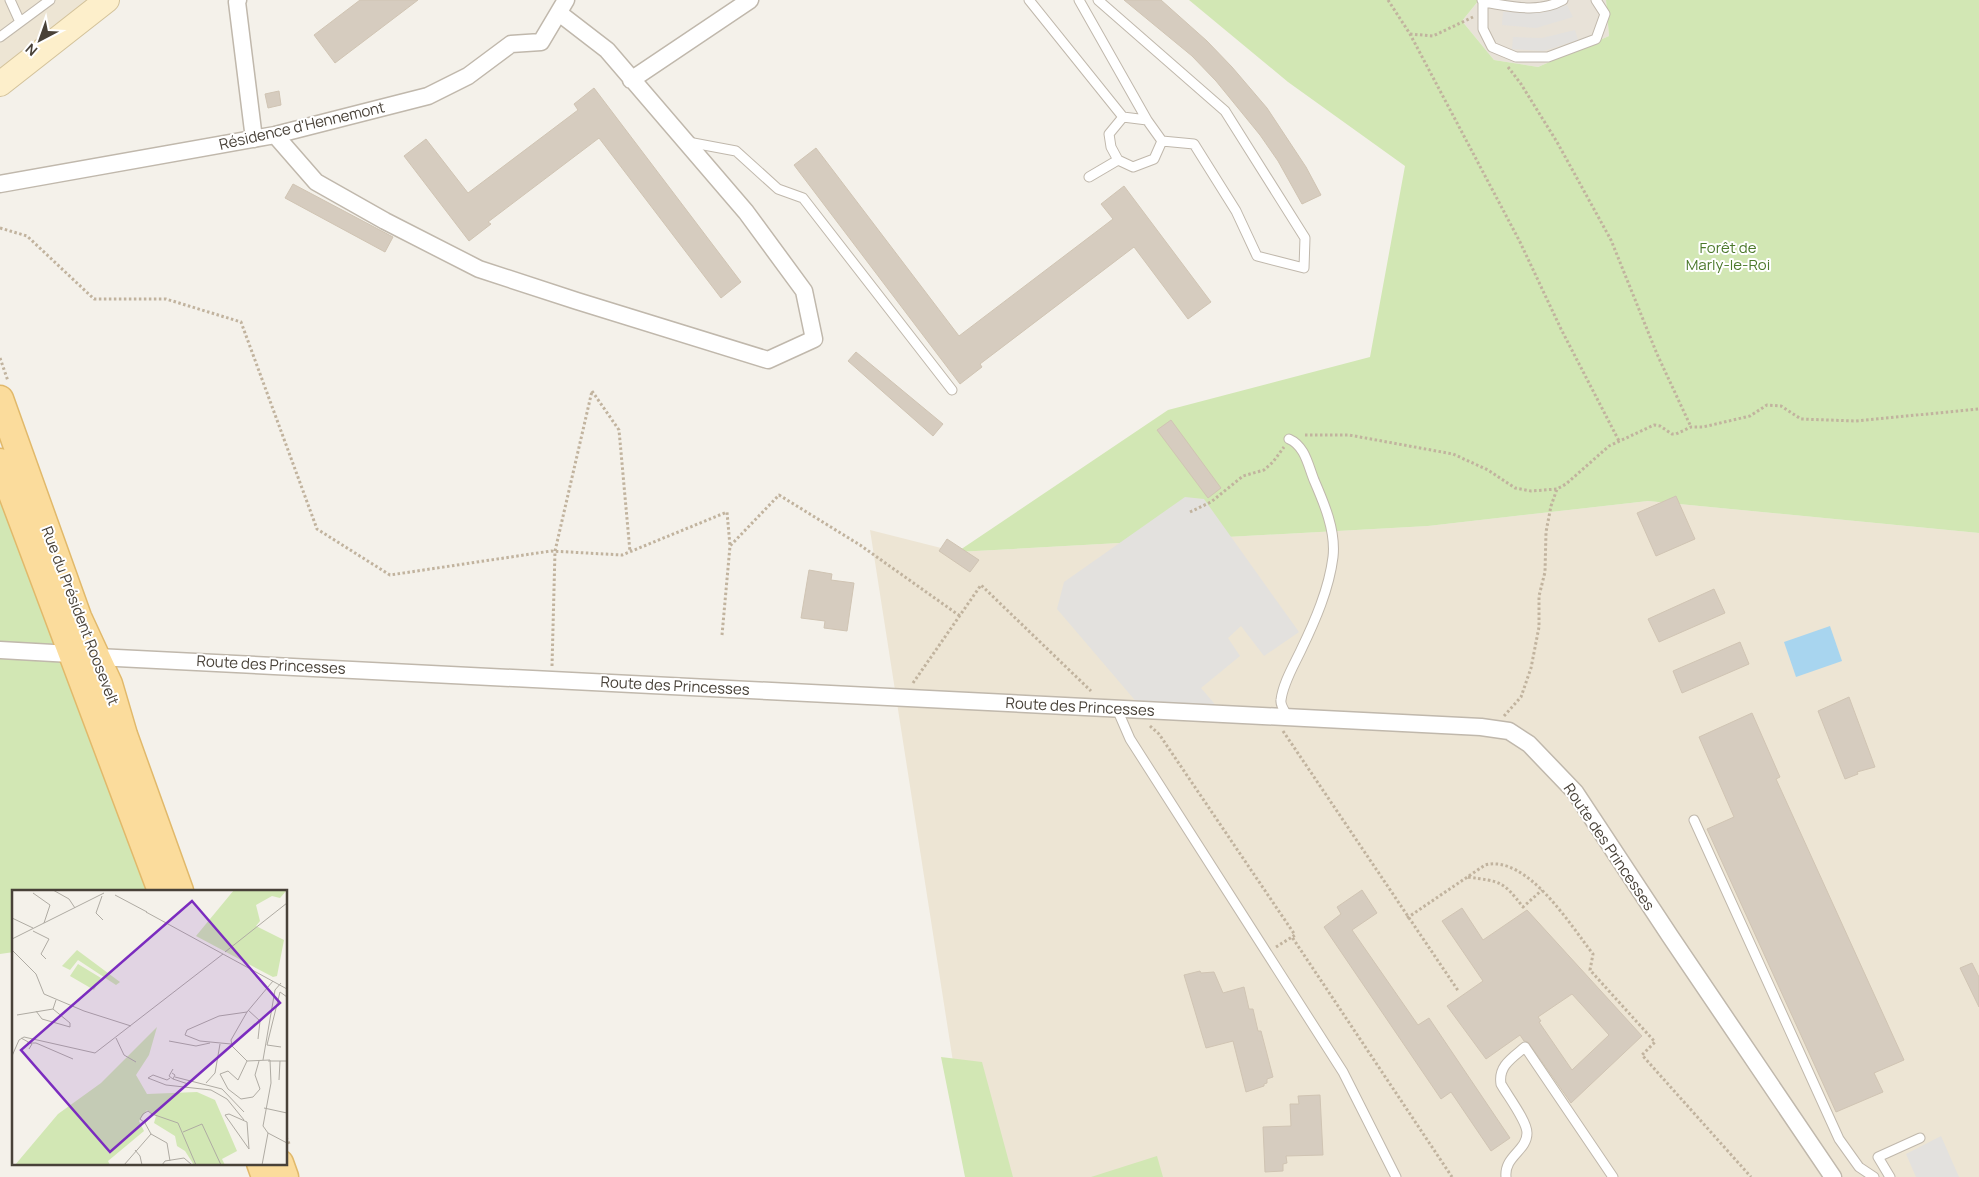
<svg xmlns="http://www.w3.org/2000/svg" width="1979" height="1177" font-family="Manrope,sans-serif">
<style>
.residential{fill:#e8e2d8}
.education{fill:#ede5d4}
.green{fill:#d2e7b4}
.parking{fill:#e3e1de}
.water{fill:#a8d5ef}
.building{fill:#d6ccbf;stroke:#d0c4b3;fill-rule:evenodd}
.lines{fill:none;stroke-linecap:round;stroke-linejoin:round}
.lane-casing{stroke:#c0b8ac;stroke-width:11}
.street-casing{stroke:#c0b8ac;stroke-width:19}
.secondary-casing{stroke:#d3c29a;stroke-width:26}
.primary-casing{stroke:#e1b96b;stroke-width:29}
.path{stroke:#c1b39e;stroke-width:3;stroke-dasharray:2.5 2.5;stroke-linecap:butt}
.lane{stroke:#fff;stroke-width:9}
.street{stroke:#fff;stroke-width:16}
.secondary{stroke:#fdefcb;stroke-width:24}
.primary{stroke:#fbdc9c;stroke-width:26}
.labels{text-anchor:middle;stroke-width:4;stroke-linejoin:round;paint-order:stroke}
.street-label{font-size:15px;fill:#484138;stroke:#fff}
.park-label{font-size:15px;fill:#4c792c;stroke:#fff}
.inset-road{fill:none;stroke:#afaba3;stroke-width:1}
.view{fill:#7b2cbf;fill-opacity:0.15;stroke:#7b2cbf;stroke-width:2.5}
.inset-edge{fill:none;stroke:#484138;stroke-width:2.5}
</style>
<rect width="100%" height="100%" fill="#f4f1ea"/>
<path class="residential" d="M1479 0H1606L1609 36 1538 67 1494 60 1462 21Z"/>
<path class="education" d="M0 0H87L0 68Z
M1648 501 1979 533V1177H971L870 530 957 552 1428 526Z"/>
<path class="green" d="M1189 0H1479L1462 21 1494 60 1538 67 1609 36 1606 0H1979V533L1648 501 1428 526 957 552 1168 410 1370 357 1405 166 1288 82Z
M0 475 161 891H14V952L0 954Z
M941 1057 982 1062 1013 1177H965Z
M1157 1156 1163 1177H1091Z"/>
<path class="parking" d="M1567 5 1573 17 1536 28 1502 25 1503 12 1541 13Z
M1575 30 1578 40 1543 51 1512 49 1513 37 1542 38Z
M1185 497 1204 499 1299 632 1264 656 1241 626 1228 638 1240 656 1201 688 1219 709 1139 705 1057 609 1064 582Z
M1941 1136 1959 1177H1916L1906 1154Z"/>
<path class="water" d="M1830 626 1842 661 1796 677 1784 642Z"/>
<path class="building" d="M360 0H418L335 63 314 35Z
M1124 0H1161L1207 41 1232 67 1267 108 1306 167 1321 195 1302 204 1278 161 1260 135 1216 81 1192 56Z
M594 88 741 282 721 298 599 138 488 222 491 224 469 241 404 156 426 139 468 193 578 110 574 104Z
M279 91 281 105 268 108 265 94Z
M816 148 959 336 1113 219 1101 204 1124 186 1211 302 1188 319 1134 247 980 364 982 367 960 384 794 165Z
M293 184 393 237 385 252 285 198Z
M856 352 943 424 933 436 848 361Z
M1171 420 1221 488 1208 498 1157 430Z
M1676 496 1695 539 1656 556 1637 513Z
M947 539 979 560 970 572 939 551Z
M809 570 832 574 831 580 854 583 847 631 824 628 825 621 801 618Z
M1714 589 1725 613 1659 642 1648 619Z
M1740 642 1749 664 1682 693 1673 671Z
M1849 697 1875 767 1857 772 1858 774 1845 779 1818 711Z
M1752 713 1780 777 1776 779 1904 1060 1874 1073 1883 1092 1836 1112 1707 829 1734 817 1699 737Z
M1362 890 1377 913 1352 930 1418 1025 1429 1018 1510 1138 1491 1151 1451 1092 1441 1099 1324 927 1341 914 1337 907Z
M1462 908 1483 940 1527 910 1642 1036 1571 1103 1528 1042 1524 1041 1520 1035 1486 1059 1447 1006 1483 981 1442 921ZM1572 994 1609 1035 1572 1070 1539 1022 1541 1021 1538 1017Z
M1972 963 1979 977V1007L1960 968Z
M1200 971 1201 973 1214 972 1223 993 1244 987 1249 1009H1253L1258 1031H1261L1273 1077 1267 1079V1083L1264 1084V1086L1246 1092 1233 1041 1206 1048 1184 975Z
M1320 1095 1323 1155 1286 1156 1287 1163 1283 1164V1171L1265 1172 1263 1127 1291 1126 1290 1104H1299L1298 1096Z"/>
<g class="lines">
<defs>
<path id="lane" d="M10 0 20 22
M1029 0 1123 117
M1079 0 1147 120
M1098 0 1225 111 1305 238 1304 268 1257 256 1236 211 1194 144 1162 141
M1482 0 1483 2C1510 6 1538 14 1563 0
M1483 2V29L1492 47 1516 57H1548L1596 39 1605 14 1596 0
M0 37 50 0
M688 142 736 151 778 189 803 198 952 390
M1089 177 1118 160 1133 167 1154 159 1162 141 1147 120 1123 117 1109 134 1111 147 1118 160
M1117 709 1130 739 1343 1072 1396 1177
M1288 717C1285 712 1280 705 1281 700 1283 683 1294 665 1301 650 1315 621 1329 589 1333 557 1336 531 1324 503 1314 480 1308 465 1305 446 1289 439
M1694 820 1839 1139 1859 1167 1874 1177
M1506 1177C1504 1156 1527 1151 1527 1133 1527 1121 1507 1095 1501 1084 1498 1066 1512 1058 1525 1047L1613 1177
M1890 1177 1878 1157 1920 1138"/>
<path id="street" d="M238 0 237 2 254 139
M631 80 750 0
M275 135 316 182 385 221 479 269 577 301 768 360 814 339 804 291 746 212 607 50 559 13
M0 184 275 135 428 96 468 76 511 44 541 42 566 0
M0 650 71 654
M97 657 1481 727 1509 731 1529 744 1575 792 1670 936 1833 1177"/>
<path id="secondary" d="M0 84 107 0"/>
<path id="primary" d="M0 399 78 617 109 684 124 735 180 891
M0 462 161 891
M260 1163 265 1177
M280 1163 285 1177"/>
</defs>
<use href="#lane" class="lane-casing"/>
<use href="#street" class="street-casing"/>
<use href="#secondary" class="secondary-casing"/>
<use href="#primary" class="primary-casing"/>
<path class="path" d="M1388 0 1410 34 1520 242 1561 329 1619 441
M1410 34 1433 36 1473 17
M1508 67 1521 84 1557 142 1611 240 1657 354 1691 427
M0 228 27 236 94 299H166L241 322 317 529 390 575 551 551 622 555 727 512 730 546
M0 358 8 381
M592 391 619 430 630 552
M1305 435H1349L1453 454 1488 470 1515 488 1531 491 1557 489 1566 484 1609 446 1654 425 1660 426 1672 434H1676L1691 427H1703L1750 416 1767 405 1781 406 1801 419 1855 421 1979 409
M1190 512 1211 502 1243 476 1264 470 1273 462 1284 447
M722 635 730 546 779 495 860 545 960 616
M552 666 555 551 592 391
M913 683 981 585 1091 691
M1504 716 1521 697 1531 668 1539 627V596L1545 572 1546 532 1551 506 1557 489
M1150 726 1159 734 1295 935 1292 937
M1283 731 1459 992
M1468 877C1501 882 1502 880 1523 907L1542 890
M1407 918 1485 865C1527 854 1571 926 1593 954L1590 970 1655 1042 1642 1055 1751 1177
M1276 947 1292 937 1452 1177
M286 1137 290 1146"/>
<use href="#lane" class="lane"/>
<use href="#street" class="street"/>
<use href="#secondary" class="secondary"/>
<use href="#primary" class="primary"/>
</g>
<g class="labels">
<g class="street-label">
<text transform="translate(302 126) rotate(-13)" y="5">Résidence d'Hennemont</text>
<text transform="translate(80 616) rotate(69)" y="5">Rue du Président Roosevelt</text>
<text transform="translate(271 665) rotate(3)" y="5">Route des Princesses</text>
<text transform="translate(675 686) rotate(3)" y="5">Route des Princesses</text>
<text transform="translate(1080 707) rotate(3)" y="5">Route des Princesses</text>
<text transform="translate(1609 847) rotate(56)" y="5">Route des Princesses</text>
</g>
<g class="park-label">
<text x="1728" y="253">Forêt de<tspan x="1728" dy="17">Marly-le-Roi</tspan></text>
</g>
</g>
<g transform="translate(12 890)">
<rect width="275" height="275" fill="#f4f1ea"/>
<path d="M222 0H275L268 8 260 6 244 15 248 31 244 36 272 50 265 86 261 87 184 46ZM65 60 108 92 104 95 66 70 58 80 50 76ZM66 74 89 88 82 100 58 86ZM145 137 137 165 124 185 135 204 185 202 203 210 225 261 210 269 213 275H182L173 261 165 256 163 246 142 233 144 226 135 220 127 231 132 241 96 271 98 275H3L46 224 89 193Z" fill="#d2e7b4"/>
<path class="inset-road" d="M41 0 57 9 63 18M21 3 38 15 32 33M103 5 135 22M90 6 84 23 91 30M134 22 275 99M0 28 21 38M21 41 37 49 29 64 34 69M0 49 92 3M0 60 24 84 32 104 72 121 119 136M213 62 275 13M236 120 248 131 246 149M24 121 30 129 58 137V133L41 119M5 125 41 119 44 110M9 148 20 154 17 159M104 148 112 165 124 172M157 151 184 156 198 153M15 153H24L61 169M219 154 188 151 173 145 175 140 207 126 235 122M269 157 255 155 268 102 275 107M0 166 7 150 12 147 83 163 211 64M251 170 263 100 269 93M258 170 235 171 220 156 219 150 235 122 261 91M258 170 259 193 251 236 256 243 275 253M235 171 226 190 216 181 208 184 216 199 229 209 241 207 248 199 243 185 247 171M256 171H275M160 183 163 185 161 189 157 186 161 179M163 187 210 199 232 222M136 188 154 195 199 200 215 209 232 230M136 188 141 185 155 190 158 188M161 189 176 194M267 190 268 171M194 193 203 183 208 154M252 218 275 223M217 224 235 232 237 259 213 225ZM133 233 128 229 131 224 136 221 140 224M171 242 190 234 209 275M139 244 133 233 140 224 166 233 184 275M123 260 128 266 130 275M112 275 139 244 155 253 158 271M150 275 153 271 172 268 180 275M250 275 256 243"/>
<path class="view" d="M180 11 268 113 98 262 9 160Z"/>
<rect width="275" height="275" class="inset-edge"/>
</g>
<g transform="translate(40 40) rotate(221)" stroke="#ffffff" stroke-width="4" paint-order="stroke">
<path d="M0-4L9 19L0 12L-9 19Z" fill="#484138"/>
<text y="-8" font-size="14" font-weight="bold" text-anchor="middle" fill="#484138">N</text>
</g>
</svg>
